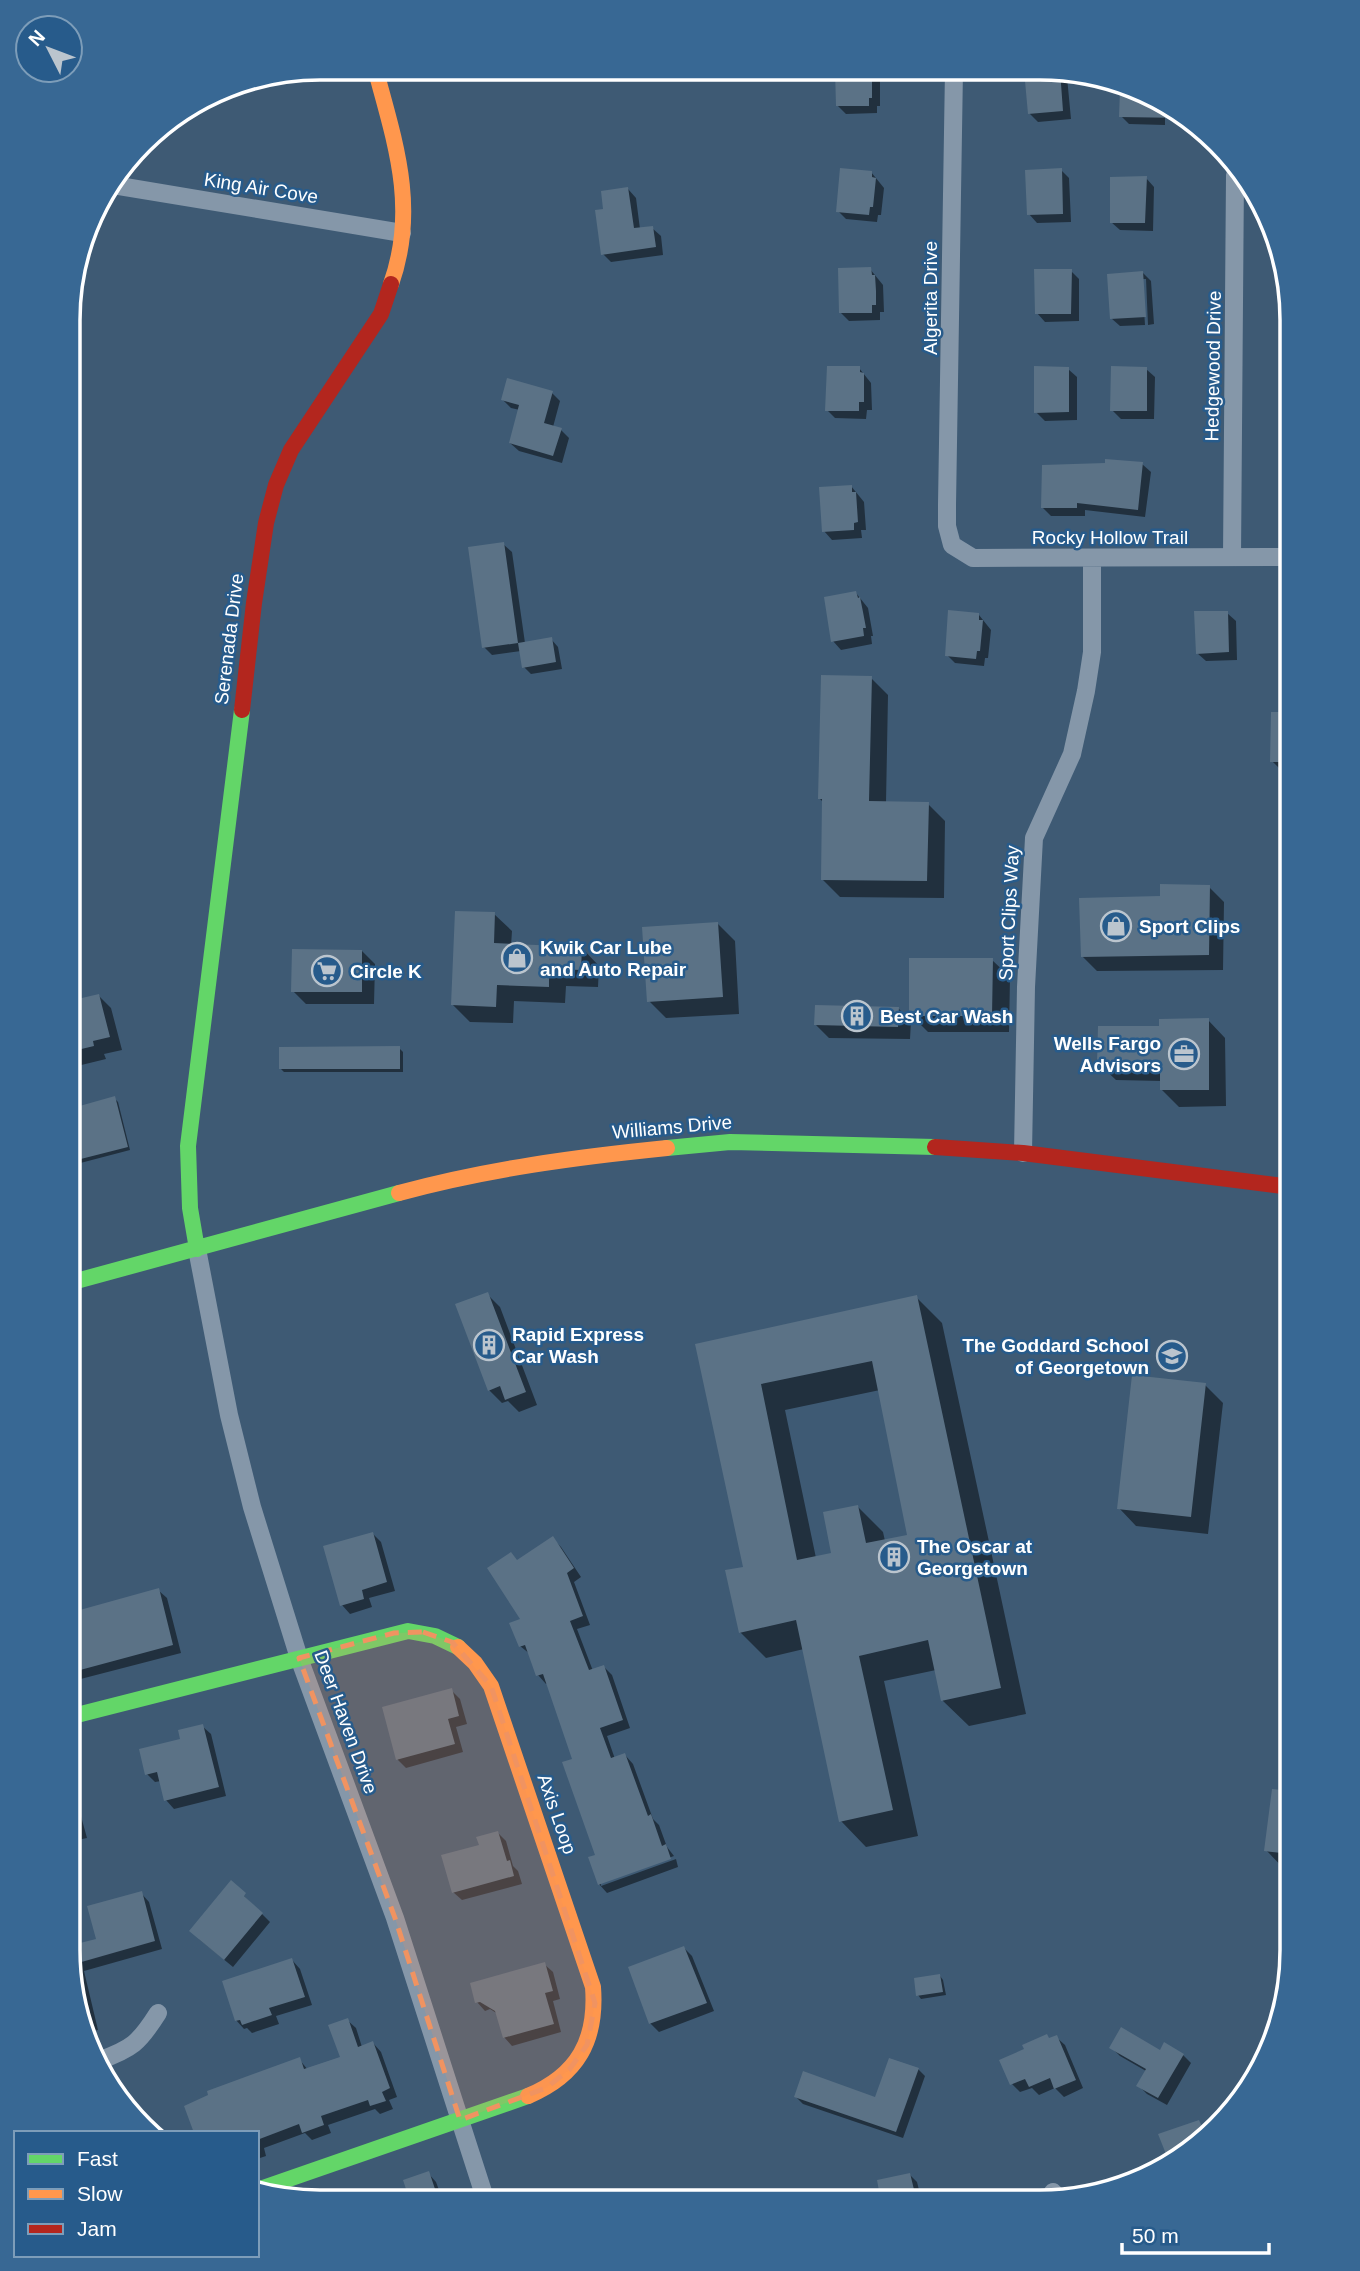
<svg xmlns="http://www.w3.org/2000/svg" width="1360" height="2271" font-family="Arial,sans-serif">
<rect width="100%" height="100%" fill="#3e5a74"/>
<!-- shadow -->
<path fill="#0007" fill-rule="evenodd" d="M837,70l39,1v4l4,4v27h-3v7l-31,1 -9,-9z
M1037,70h24l6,7 4,42 -33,3 -8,-8z
M1165,109v16l-36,-1 -8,-8z
M1061,170l8,8 2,44 -34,1 -8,-9z
M871,172l13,16 -3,27h-3l-1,7 -31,-3 -8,-8z
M1146,178l8,9 -1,44 -33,-1 -9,-8z
M628,189l8,9 4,31 12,-1 9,8 2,19 -52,7 -8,-8 2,-44z
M870,269l13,16 1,27h-4v8l-31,1 -8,-8z
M1071,271l8,8v42l-34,1 -8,-9z
M1143,273l8,8 3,43 -6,1 -2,-46h-4l3,46 -25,1 -9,-8z
M859,368l12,15 1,27h-5l-1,9 -31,-1 -8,-8z
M1068,369l9,8v43l-32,1 -9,-9z
M1146,369l9,8 -1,42h-33l-9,-9z
M552,393l8,8 -7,26 8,3 8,8 -7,25 -43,-12 -9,-8 10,-33 -9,-2 -8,-8z
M1142,464l9,8 -6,45 -60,-7v6h-34l-8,-8 63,-43z
M851,486l13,16 2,28h-5l1,8 -30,2 -8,-9z
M503,544l9,8 13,91 26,-4 7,8 4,22 -31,5 -7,-7 -3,-16 -29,4 -8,-8z
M856,593l12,15 5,28h-2l1,8 -31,6 -8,-9z
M1227,613l9,8 1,39 -31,1 -9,-8z
M979,615l12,15 -3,28h-3l-1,8 -29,-3 -8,-8z
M871,678l17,17 -2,108 42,1 17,17 -1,77 -104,-1 -18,-18 2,-76 -4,-4z
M1292,714v65l-3,-1 -17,-17z
M1209,887l15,15 -1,68 -126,1 -15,-15 80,-59z
M494,914l18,17 -1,15 71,2 17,18 -1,21 -32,-1 -1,17 -51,-2 -1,22 -43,-1 -18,-18z
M718,924l17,17 4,73 -73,4 -17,-17z
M362,951l13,13 -1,40h-68l-13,-13z
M992,960l18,17 -1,55h-81l-17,-17z
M99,996l12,12 11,42 -18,4 2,5 -37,9v-65z
M898,1008l13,13 -1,18 -81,-1 -13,-13z
M1208,1020l17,18 1,68 -47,1 -17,-17v-9l-46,-1 -18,-17 63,-35z
M399,1048l4,4v20h-119l-3,-3z
M114,1098l4,4 12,48 -61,16v-56z
M487,1294l13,13 37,98 -18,7 -11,-11 -6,2 -13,-13z
M916,1297l26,26 84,391 -57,12 -26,-25 -7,-31 -52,11 34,155 -52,11 -25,-26 -37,-172 -38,9 -26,-26 5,-64 -48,-222zM880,1390l29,146 -24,5 -2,-9 -26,-26 -24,49 -17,3 -31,-148z
M1205,1385l18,18 -15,131 -72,-8 -17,-18z
M373,1534l8,8 14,49 -26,7 3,9 -22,7 -8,-9z
M553,1539l8,8 20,30 -7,5 16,43 -13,4 16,42 11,-4 8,8 18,53 -23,8 8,23 10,-4 8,9 20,55 6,6 8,22 7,9 -73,26v4l75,-27 2,8 -71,26 -8,-9 -2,-28 -23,-96 -26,-77 -2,1 -8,-9 -8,-21 -10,-8 3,-26 -5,-58z
M158,1590l9,8 14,55 -112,29v-68z
M451,1690l9,9 7,25 -11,3 7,25 -57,16 -8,-8 -14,-51z
M202,1726l9,8 15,62 -52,13 -8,-9 -5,-19 -6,1 -8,-8z
M68,1769l19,69 -19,4z
M1273,1791l18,2v83l-25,-26z
M498,1833l8,8 7,25 5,5 4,13 -60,16 -9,-8 28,-46z
M231,1883l39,39 -37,45 -34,-28z
M141,1893l8,9 13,47 -78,22 14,59 -13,3 -17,-85 31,-8z
M684,1948l8,8 22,55 -55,21 -9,-9z
M292,1960l8,9 12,36 -36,11 3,8 -27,9 -5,-5 -3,1 -8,-9z
M544,1964l9,8 7,27 -7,2 8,31 -49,14 -8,-9 -6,-23 -8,-5 -5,2 -8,-9z
M940,1976l3,4 3,15 -25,4 -3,-4z
M347,2020l9,8 6,19 11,-4 8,9 16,45 -8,3 4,9 -13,5 -5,-5 -47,16 3,8 -19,7 -7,-7 -41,15 2,8 -9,3v-26l42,-74 9,11 34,-12z
M1056,2037l9,8 18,43 -19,9 -9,-9 -16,7 -7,-7 -12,4 -8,-8 38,-44z
M1111,2047l72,8 8,8 -24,42 -20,-11 -9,-9 8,-14 -26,-15z
M918,2069l7,7 -22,62 -100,-34 -7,-7 80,3z
M428,2173l8,9 7,19h-60l26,-9z
M909,2174l8,8 5,20h-39l-4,-21z
M962,2194l8,9 -43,-1z"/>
<!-- building -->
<path fill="#5b7286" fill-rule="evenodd" d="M835,70h37v28h-3v8h-33z
M1024,70h36l3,41 -35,3z
M1120,90l65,27v1l-66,-1z
M840,168l32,3v6l4,1 -3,29h-3l-1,8 -33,-3z
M1062,168l1,46 -36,1 -2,-45z
M1147,176l-2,47h-35v-46z
M628,187l6,41 19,-2 3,21 -55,8 -6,-45 8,-1 -2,-18z
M871,267l1,8h3l1,16v14h-4v8h-33l-1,-45z
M1034,269h38l-1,45h-36z
M1143,271l3,46 -36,2 -3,-45z
M827,366h33v6l4,1v29h-5v9h-34z
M1034,366l35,1v45l-35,1z
M1111,366l36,1v44h-37z
M507,378l46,13 -9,32 18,5 -9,28 -44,-13 10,-38 -18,-5z
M1105,459l38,3 -5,48 -61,-7v5h-36l1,-43 63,-2z
M852,485v7h4l2,30 -4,1v7l-32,2 -3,-45z
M504,542l14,101 -36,5 -14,-101z
M856,591l2,7 2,-1 3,15 3,16h-3l1,8 -33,6 -7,-45z
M948,610l31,3v7h4l-3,31h-3l-1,8 -31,-3z
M1194,611h34l1,41 -33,2z
M552,637l4,25 -34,6 -4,-25z
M821,675l51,1 -3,125 60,1 -2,79 -106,-1 1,-81h-4z
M1271,712h21v50h-22z
M1160,884l50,1 -1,70 -128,2 -2,-59 81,-2z
M455,911l40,1 -1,31 88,4 -1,23 -32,-1v18l-52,-2 -1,22 -45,-2z
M718,922l5,75 -76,5 -5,-75z
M292,949l70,1v42h-71z
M909,958h84l-1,58h-83z
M99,994l11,43 -17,4 1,5 -25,6v-51z
M815,1005l84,2 -1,20 -84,-2z
M1209,1018v72h-49v-26h-63l1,-38h61v-7z
M400,1046v23h-121v-22z
M115,1096l13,51 -59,15v-53z
M488,1292l38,100 -21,8 -5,-14 -12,5 -33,-87z
M917,1295l84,393 -60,13 -13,-61 -69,16 34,154 -54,12 -43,-202 -57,13 -14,-63 18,-3 -48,-223zM872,1361l35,174 -41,8 -8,-38 -35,7 8,41 -34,7 -36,-176z
M1132,1375l74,8 -15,134 -74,-8z
M373,1532l14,50 -25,8 2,9 -24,7 -17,-60z
M553,1536l21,32 -7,5 16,43 -13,5 19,49 15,-5 19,55 -23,8 11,30 14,-5 23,63 3,-2 11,32 4,-2 5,15 -73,26 -10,-28 7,-2 -33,-93 10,-3 -29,-85 -7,2 -11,-31 -6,2 -10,-24 11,-4 -33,-51 24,-16 6,8z
M159,1588l14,57 -104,28v-60z
M452,1688l7,28 -11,3 7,25 -59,16 -14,-53z
M203,1724l16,63 -55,14 -7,-29 -12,3 -6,-26 41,-10 -2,-9z
M1272,1789l19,2v63l-27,-3z
M498,1831l9,30 3,-1 4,16 -62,17 -11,-38 38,-10 -3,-8z
M231,1880l15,13 -2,3 19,17 -39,47 -35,-29z
M142,1891l13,50 -84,24 -3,-19 28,-7 -9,-33z
M684,1946l23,57 -58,21 -21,-57z
M292,1958l13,39 -36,11 3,7 -30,10 -2,-5 -5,1 -13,-40z
M545,1962l8,29 -8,2 9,31 -51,14 -8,-27 -15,-9 -5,1 -5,-20z
M940,1974l3,18 -27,4 -2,-18z
M348,2018l10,29 15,-6 17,47 -8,4 4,9 -16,5 -2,-6 -47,16 3,9 -22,8 -3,-9 -42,16v-7h-63l-10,-27 24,-11 -1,-4 93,-34 4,12 36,-12 -12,-32z
M1121,2027l39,23 4,-8 20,12 -26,44 -22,-12 10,-17 -37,-21z
M1047,2034l2,4 8,-3 19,45 -22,9 -4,-11 -21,9 -4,-8 -15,6 -11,-25 25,-11 -2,-4z
M889,2058l30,10 -23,64 -102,-35 9,-26 72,26z
M1199,2120l5,11 -36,28 -10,-25z
M429,2171l10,30h-29l-7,-21z
M910,2173l7,29h-36l-4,-22z"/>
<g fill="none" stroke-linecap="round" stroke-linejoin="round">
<!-- street -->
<path stroke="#8597a9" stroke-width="18" d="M954,70l-7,435v21l5,19 21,13 319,-1
M113,185l289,48
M1232,557l3,-382
M1023,1153l3,-166 8,-149 38,-84 14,-63 6,-39v-93
M197,1249l32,166 23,92 47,151 96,260 91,283
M98,2061c34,-12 41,-18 60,-48
M1053,2192l2,8"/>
<!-- fast -->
<path stroke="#63d668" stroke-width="16" d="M667,1148l63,-6 205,5
M197,1249l-7,-41 -2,-62 54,-436
M69,1283l330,-90
M69,1717l339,-86 27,5 23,11
M260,2189l268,-93"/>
<!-- slow -->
<path stroke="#ff974d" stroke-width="16" d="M375,68c20,74 43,140 16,216
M399,1193c88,-24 178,-36 268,-45
M458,1647l17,16 16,23 102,301c4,53 -15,88 -65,109"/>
<!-- jam -->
<path stroke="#b3261e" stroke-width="16" d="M242,710l12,-107 12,-80 10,-38 15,-35 90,-136 10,-30
M935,1147l88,6 268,34"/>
</g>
<!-- marked area -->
<path fill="#f09361" fill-opacity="0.2" stroke="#f09361" stroke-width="5" stroke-dasharray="14 9" stroke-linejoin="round" d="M423,1632l29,10 39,44 104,317 -8,42 -18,25 -23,18 -86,32 -65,-202 -96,-260 95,-25z"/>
<!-- icons -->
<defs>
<g id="shop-ring" transform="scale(1.575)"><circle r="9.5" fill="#275b8b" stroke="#bbc5ce" stroke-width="1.5"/><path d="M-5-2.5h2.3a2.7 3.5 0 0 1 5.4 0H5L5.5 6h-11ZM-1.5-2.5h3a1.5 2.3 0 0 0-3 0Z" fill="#bbc5ce"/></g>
<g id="supermarket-ring" transform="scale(1.575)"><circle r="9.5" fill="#275b8b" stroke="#bbc5ce" stroke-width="1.5"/><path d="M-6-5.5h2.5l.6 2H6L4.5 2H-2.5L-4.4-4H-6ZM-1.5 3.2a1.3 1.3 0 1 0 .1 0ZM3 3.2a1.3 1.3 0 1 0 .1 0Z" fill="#bbc5ce"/></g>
<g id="building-ring" transform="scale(1.575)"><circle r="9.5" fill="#275b8b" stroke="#bbc5ce" stroke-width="1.5"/><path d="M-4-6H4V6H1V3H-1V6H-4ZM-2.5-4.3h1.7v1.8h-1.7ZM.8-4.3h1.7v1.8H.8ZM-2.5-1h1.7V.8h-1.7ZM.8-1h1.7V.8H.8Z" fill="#bbc5ce"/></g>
<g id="office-ring" transform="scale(1.575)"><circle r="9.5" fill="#275b8b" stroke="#bbc5ce" stroke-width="1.5"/><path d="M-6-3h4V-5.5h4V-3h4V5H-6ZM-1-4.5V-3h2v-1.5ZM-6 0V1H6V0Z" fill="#bbc5ce"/></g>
<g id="school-ring" transform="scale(1.575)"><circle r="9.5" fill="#275b8b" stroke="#bbc5ce" stroke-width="1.5"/><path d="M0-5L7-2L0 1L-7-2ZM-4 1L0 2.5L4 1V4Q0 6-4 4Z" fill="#bbc5ce"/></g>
</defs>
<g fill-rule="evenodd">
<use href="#shop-ring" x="1116" y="926"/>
<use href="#shop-ring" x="517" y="958"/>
<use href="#supermarket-ring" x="327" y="971"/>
<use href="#building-ring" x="857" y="1016"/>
<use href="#office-ring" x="1184" y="1054"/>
<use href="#building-ring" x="489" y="1345"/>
<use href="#school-ring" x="1172" y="1356"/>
<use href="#building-ring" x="894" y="1557"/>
</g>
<g text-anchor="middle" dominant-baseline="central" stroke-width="5" stroke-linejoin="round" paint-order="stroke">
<!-- street labels -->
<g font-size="19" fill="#fff" stroke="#275b8b">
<text transform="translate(261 188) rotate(9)">King Air Cove</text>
<text transform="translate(930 298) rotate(-90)">Algerita Drive</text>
<text transform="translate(1213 366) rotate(-89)">Hedgewood Drive</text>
<text x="1110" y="537">Rocky Hollow Trail</text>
<text transform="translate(229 639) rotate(-83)">Serenada Drive</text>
<text transform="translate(1009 913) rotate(-87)">Sport Clips Way</text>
<text transform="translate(672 1127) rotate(-5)">Williams Drive</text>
<text transform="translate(346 1722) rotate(70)">Deer Haven Drive</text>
<text transform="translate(557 1814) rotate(71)">Axis Loop</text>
</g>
<!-- poi labels -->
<g font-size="19" font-weight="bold" fill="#fff" stroke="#275b8b" text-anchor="start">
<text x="1139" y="926">Sport Clips</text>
<text x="540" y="947">Kwik Car Lube<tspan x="540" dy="22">and Auto Repair</tspan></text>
<text x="350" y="971">Circle K</text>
<text x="880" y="1016">Best Car Wash</text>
<text x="1161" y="1043" text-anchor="end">Wells Fargo<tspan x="1161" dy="22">Advisors</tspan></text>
<text x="512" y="1334">Rapid Express<tspan x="512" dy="22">Car Wash</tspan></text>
<text x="1149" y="1345" text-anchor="end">The Goddard School<tspan x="1149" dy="22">of Georgetown</tspan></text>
<text x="917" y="1546">The Oscar at<tspan x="917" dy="22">Georgetown</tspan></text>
</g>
</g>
<!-- crop -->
<path d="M0 0H1360V2271H0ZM320 80H1040A240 240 0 0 1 1280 320V1950A240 240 0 0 1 1040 2190H320A240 240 0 0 1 80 1950V320A240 240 0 0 1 320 80Z" fill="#386894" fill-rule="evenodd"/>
<path fill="none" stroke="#fff" stroke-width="3.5" d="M320 80H1040A240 240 0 0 1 1280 320V1950A240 240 0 0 1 1040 2190H320A240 240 0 0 1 80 1950V320A240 240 0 0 1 320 80Z"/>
<!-- legend -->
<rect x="14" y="2131" width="245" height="126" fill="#275b8b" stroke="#7d9db9" stroke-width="2"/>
<rect x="28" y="2154" width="35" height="10" fill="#63d668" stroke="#7d9db9" stroke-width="2"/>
<text x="77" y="2166" font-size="21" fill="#ffffff">Fast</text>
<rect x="28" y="2189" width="35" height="10" fill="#ff974d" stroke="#7d9db9" stroke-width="2"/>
<text x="77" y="2201" font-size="21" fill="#ffffff">Slow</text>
<rect x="28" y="2224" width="35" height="10" fill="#b3261e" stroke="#7d9db9" stroke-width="2"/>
<text x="77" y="2236" font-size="21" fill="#ffffff">Jam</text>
<!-- north arrow -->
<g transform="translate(49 49) rotate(312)"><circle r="33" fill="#275b8b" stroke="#7d9db9" stroke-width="2"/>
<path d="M0-5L12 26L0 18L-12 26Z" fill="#bbc5ce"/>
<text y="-10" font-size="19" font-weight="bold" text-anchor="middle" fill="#ffffff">N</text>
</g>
<!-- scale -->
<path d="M1122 2243v10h147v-10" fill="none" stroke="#ffffff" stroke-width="3.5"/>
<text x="1132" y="2243" font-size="21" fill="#ffffff" stroke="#275b8b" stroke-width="5" paint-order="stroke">50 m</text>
</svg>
